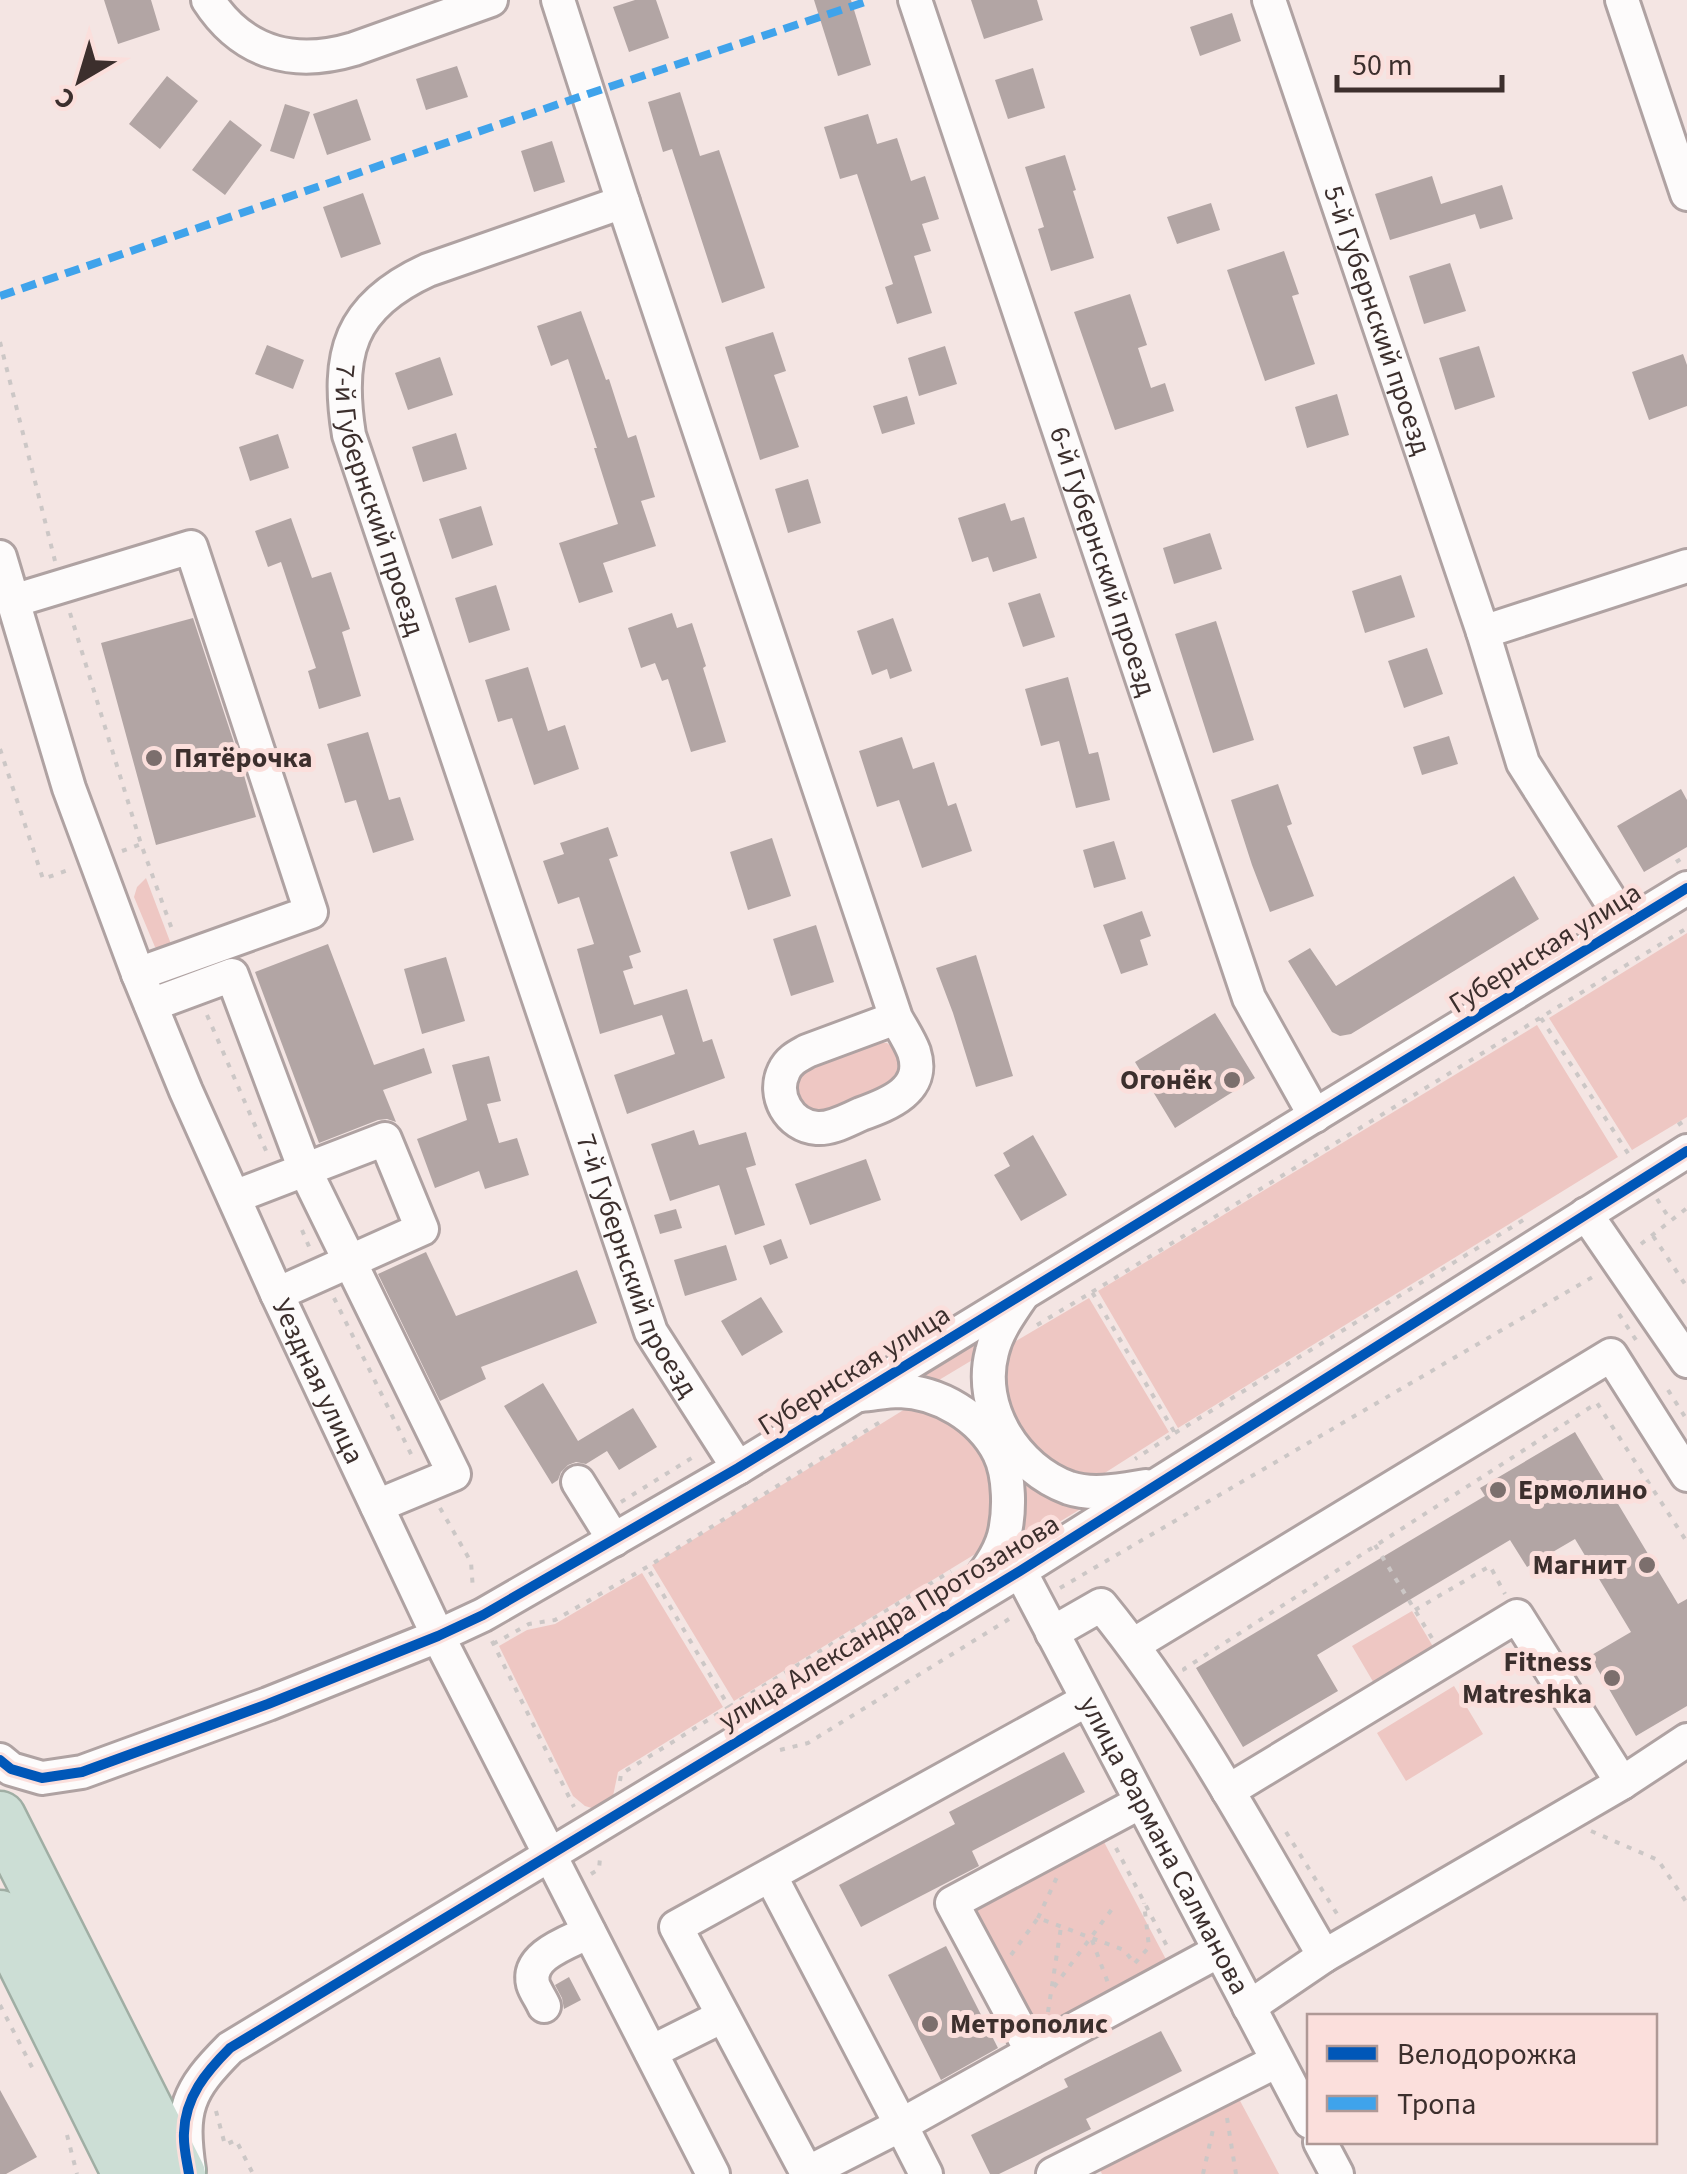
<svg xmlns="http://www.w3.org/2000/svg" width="1687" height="2174" font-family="'Source Sans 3',sans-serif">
<rect width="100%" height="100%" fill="#f4e5e3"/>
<!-- green -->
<path fill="#eec7c3" d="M146,878l28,74h-12l-7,-5 -21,-50 3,-10z
M1687,933v184l-55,33 -83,-132z
M1537,1025l81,132 -440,271 -80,-137z
M875,1042l12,1 14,11 1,26 -73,36 -24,-1 -11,-29 12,-16z
M1089,1298l80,134 -80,51 -61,-31 -29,-63 7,-42z
M988,1333l-4,20 -55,33 -22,-4z
M910,1406l20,2 45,29 25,56 -10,52 -256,156 -82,-136z
M1015,1467l72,38 -75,46z
M642,1573l81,134 -105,65 -6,29 -17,8 -10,-3 -12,-10 -74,-150 28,-16 28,-6z
M1412,1611l26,44 -60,35 -26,-44z
M1454,1686l29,48 -77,47 -29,-48z
M1104,1842l66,125 -138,73 -66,-124z
M1238,2097l41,77h-177l-2,-4z"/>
<!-- building -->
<path fill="#b2a5a4" d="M104,0h47l9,30 -42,14z
M635,0h21l13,38 -40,14 -16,-45z
M814,0h37l20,65 -33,11z
M971,0h66l6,20 -59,19z
M1232,13l9,28 -41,15 -10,-29z
M457,66l11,31 -42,13 -10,-31z
M1033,68l12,40 -37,11 -13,-39z
M167,76l31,25 -38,48 -31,-25z
M680,92l20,64 19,-6 46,138 -43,15 -50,-154 -9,3 -15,-50z
M357,99l14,41 -44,15 -14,-41z
M285,104l25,8 -16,47 -24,-8z
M868,114l9,30 20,-6 14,43 14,-5 14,43 -17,5 9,27 -17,5 18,57 -35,11 -12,-37 8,-3 -36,-110 -17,5 -16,-52z
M230,120l32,25 -37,50 -33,-25z
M552,141l13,41 -31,10 -13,-41z
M1065,155l11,35 -3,1 21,67 -43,13 -13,-42 6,-2 -19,-60z
M1432,176l9,28 61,-19 11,34 -33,10 -5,-15 -85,26 -15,-46z
M363,193l18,51 -40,14 -18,-51z
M1211,203l9,27 -43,14 -10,-27z
M1284,251l15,43 -7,2 23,68 -50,17 -38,-111z
M1450,263l16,48 -42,13 -15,-48z
M1130,294l17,51 -9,3 13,40 14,-5 9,28 -59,19 -41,-118z
M581,311l25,69 3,-1 19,59 8,-3 19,62 -14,4 15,45 -53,17 10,29 -34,11 -20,-60 59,-19 -24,-76h3l-29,-89 -17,7 -14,-40z
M773,332l13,39 -12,4 25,72 -39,13 -35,-113z
M267,345l37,15 -11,29 -38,-15z
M945,346l12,38 -38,12 -11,-38z
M1479,346l16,51 -40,13 -16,-52z
M1683,354l4,11v41l-38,14 -17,-48z
M440,357l13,38 -45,15 -13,-37z
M1337,394l12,41 -42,13 -12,-41z
M907,396l8,28 -33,10 -9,-28z
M456,433l11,36 -44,13 -11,-35z
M278,434l11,34 -39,13 -11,-34z
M808,479l13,44 -33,10 -13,-44z
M1005,503l6,18 13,-4 13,41 -44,14 -5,-15 -16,5 -14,-44z
M481,506l12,39 -41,14 -13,-40z
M291,518l21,60 19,-6 19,57 -8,3 19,64 -42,13 -11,-38 8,-3 -35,-106 -13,5 -13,-36z
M1210,533l12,36 -48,15 -11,-36z
M1401,575l14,42 -50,16 -13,-42z
M496,585l14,45 -41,13 -14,-45z
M1040,593l15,44 -32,10 -15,-44z
M672,613l5,15 15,-5 14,43 -3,2 23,74 -35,10 -23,-73 -6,2 -7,-18 -14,5 -13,-40z
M193,618l46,140 17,59 -100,28 -55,-202z
M893,618l19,53 -22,8 -3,-10 -15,6 -15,-44z
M1216,621l38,119 -41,13 -38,-119z
M1427,648l16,46 -39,14 -16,-47z
M528,667l20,64 17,-6 14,44 -45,16 -22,-67 -14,4 -13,-42z
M1068,677l21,77 9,-2 12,48 -34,8 -17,-67 -18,5 -16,-57z
M368,732l21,68 11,-3 14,43 -41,13 -17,-53 -11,3 -18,-59z
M1449,736l9,28 -36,11 -9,-28z
M902,737l11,32 21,-7 14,44 8,-3 16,48 -50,17 -23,-68 -22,7 -18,-56z
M1278,784l14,40 -5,2 27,70 -44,16 -18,-47 -21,-65z
M1681,789l6,11v47l-43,25 -27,-46z
M608,827l10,29 -9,3 32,93 -12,4 4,12 -10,3 11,34 53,-16 16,53 9,-3 13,39 -98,36 -13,-39 61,-21 -13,-39 -62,19 -23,-85 17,-5 -15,-47 -21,7 -15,-43 21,-7 -4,-11z
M772,838l19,58 -43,14 -18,-58z
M1114,841l12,38 -32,9 -11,-38z
M1514,876l25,43 -188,115 -11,2 -8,-4 -44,-71 22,-13 26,38z
M1142,911l9,25 -11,4 8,25 -27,9 -18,-49z
M816,925l18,57 -43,14 -18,-57z
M328,944l46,121 50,-17 8,25 -49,17 13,32 -9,-3 -9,1 -59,23 -64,-171z
M976,955l37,121 -37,11 -23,-74 -17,-45z
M446,957l19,64 -43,13 -18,-65z
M1215,1013l40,65 -80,50 -40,-66z
M489,1056l12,45 -14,3 12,39 18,-5 12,37 -44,14 -6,-18 -44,17 -18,-49 50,-19 -15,-55z
M694,1130l5,15 47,-13 10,33 -10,3 19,57 -30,10 -16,-50 -49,16 -19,-57z
M1033,1135l34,60 -46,26 -27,-46 16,-9 -7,-13z
M866,1159l15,41 -71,25 -15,-41z
M676,1209l6,19 -22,6 -6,-19z
M781,1239l7,19 -18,7 -7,-19z
M726,1245l11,35 -52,16 -11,-36z
M426,1252l30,64 121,-46 20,53 -116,44 5,12 -46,22 -62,-127z
M761,1297l22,35 -41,24 -21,-35z
M543,1383l35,58 55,-33 24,39 -38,23 -12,-19 -21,13 -10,-2 -8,3 -7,7 -3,8 -6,4 -48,-78z
M1575,1432l103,172 9,-5v107l-51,30 -46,-80 41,-24 -56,-93 -48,28 -17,-27 -193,115 21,36 -95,56 -47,-79 289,-172 -5,-8z
M1064,1752l21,40 -113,59 7,15 -118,61 -22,-42 116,-61 -6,-12z
M946,1946l52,102 -57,32 -53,-105z
M569,1977l12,23 -17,9 -2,-11 -7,-13z
M1161,2031l21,40 -96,48 5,10 -92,45h-9l-19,-39 97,-48 -4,-8z
M0,2090l37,67 -31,17h-6z"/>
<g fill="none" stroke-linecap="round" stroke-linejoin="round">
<!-- minor casing -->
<g stroke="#afa2a2" stroke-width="38">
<g id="minor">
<path d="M208,0c35,54 86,67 146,49l137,-49"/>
<path d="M558,0l65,202 273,816 -89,33c-9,5 -18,9 -23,20 -12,24 5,55 33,57 15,1 30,-8 44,-14 28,-10 65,-24 53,-62 -4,-11 -12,-23 -18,-34"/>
<path id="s1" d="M915,0l334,998 66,118"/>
<path id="s2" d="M1269,0l214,632 40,131 103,162"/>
<path d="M1622,0l65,194"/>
<path id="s3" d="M623,202l-195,68c-79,36 -92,84 -79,165l302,897 87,136"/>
<path id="s4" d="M0,557l69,231 69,186 48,117 91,203 161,342 275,538"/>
<path d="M13,601l178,-54 120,365 -173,62"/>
<path d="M1483,632l204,-66"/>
<path d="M151,1005l81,-30 73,195 149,304 -77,32"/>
<path d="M234,1197l151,-58 37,90 -145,65"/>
<path d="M1586,1214l101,147"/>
<path d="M1021,1297c-12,18 -24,34 -29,55 -15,56 24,117 77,136 24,8 52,2 77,-2"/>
<path d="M861,1395c12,-1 26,-4 38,-4 40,1 82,26 100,62 11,22 11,60 5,83 -6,22 -23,42 -36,59"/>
<path d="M578,1482l36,58"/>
<path id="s5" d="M1020,1571l290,551"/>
<path d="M1052,1633l49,-28c86,105 155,234 223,351"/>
<path d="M1133,1645l478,-290 76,120"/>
<path d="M0,1760l11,9 31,9 40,-6 186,-68 170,-68 45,-21 255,-147 949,-580"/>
<path d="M1228,1791l289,-175 105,167"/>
<path d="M1141,1802l-189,101 80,149 187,-101"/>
<path d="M770,1875l131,250 -94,48 -131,-246 411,-227"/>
<path d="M544,2006c-3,-7 -9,-15 -11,-22 -7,-29 37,-42 56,-52"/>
<path d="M1249,2007l75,-51 298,-173 65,-43"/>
<path d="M651,2052l72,-36"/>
<path d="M1320,2142l17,32"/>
<path d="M189,2170c-9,-61 -2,-79 41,-122l790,-477 667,-420"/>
<path d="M926,2174l-25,-49 131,-73"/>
<path d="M1053,2174l224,-113"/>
</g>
</g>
<!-- highway casing -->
<g stroke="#a0aea4" stroke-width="55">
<path id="highway" d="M0,1817l180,357
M0,1916l128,258"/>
</g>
<!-- path -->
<path stroke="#ccc7c6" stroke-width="4" stroke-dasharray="5 8" stroke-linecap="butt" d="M0,342l55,219
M70,613l71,231 32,88
M0,749l43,130 28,-10
M122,851l19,-7
M1676,862l11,-7
M207,1015l60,138
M1541,1018l90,140
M1678,1125l9,-6
M1657,1199l14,22
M302,1230l8,19
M1653,1236l34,51
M1641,1244l46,-36
M1092,1292l595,-364
M334,1298l80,162
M1619,1314l17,26
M1037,1325l55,-33 83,141 -40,26
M1668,1390l19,30
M1175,1433l350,-214
M621,1502l77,-48
M440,1508l31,54 2,28
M1375,1545l57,93
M1060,1588l536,-313
M1415,1610l75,-44 15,28
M492,1641l82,166
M493,1644l36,-20 26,-4 92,-53 233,-145
M1185,1671l-1,-2 413,-266 90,139
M729,1707l222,-136
M780,1750l28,-7 206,-127
M620,1781l1,-7 108,-67 -82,-140
M1591,1831l67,29 29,43
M1286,1832l53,85
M1116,1848l53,102
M591,1874l8,-5 1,-11
M1038,1918l19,-41
M1092,1940l16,43
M1011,1955l27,-37 86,32 11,14
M1135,1963l14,-16 -5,-44
M1054,1987l58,-78
M0,2005l35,68
M1048,2012l13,-85
M216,2111l9,34 11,-5 17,34
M1227,2118l9,56
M67,2135l10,39
M1203,2174l11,-49"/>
<!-- minor -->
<use href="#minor" stroke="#fdfbfb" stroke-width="32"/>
<!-- highway -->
<use href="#highway" stroke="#ccded5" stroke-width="50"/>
<!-- quiet -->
<path stroke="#3fa3eb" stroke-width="8" stroke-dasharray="15 8" stroke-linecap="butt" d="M0,296l588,-202 283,-94"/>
<!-- cycleway casing -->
<g stroke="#fbdfdc" stroke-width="16">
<path id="cycleway" d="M0,1760l11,9 31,9 40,-6 186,-68 170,-68 45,-21 255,-147 949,-580
M189,2174c-2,-13 -6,-28 -5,-41 1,-36 22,-61 46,-85l790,-477 667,-420"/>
</g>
<!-- cycleway -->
<use href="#cycleway" stroke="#0057b8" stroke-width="10"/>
</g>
<!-- markers -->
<g fill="#7c6f6d" stroke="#fbdfdc" stroke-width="4">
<circle cx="154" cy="758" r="10"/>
<circle cx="1232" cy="1080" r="10"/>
<circle cx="1498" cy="1490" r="10"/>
<circle cx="1647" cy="1565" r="10"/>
<circle cx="1612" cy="1678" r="10"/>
<circle cx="930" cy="2024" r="10"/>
</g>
<g text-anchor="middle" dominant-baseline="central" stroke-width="10" stroke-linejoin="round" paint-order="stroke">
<!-- street labels -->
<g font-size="28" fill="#3c2f2d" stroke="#fbdfdc">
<text stroke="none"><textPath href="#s2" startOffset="338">5-й Губернский проезд</textPath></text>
<text stroke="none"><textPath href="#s3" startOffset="478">7-й Губернский проезд</textPath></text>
<text stroke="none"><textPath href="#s1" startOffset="592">6-й Губернский проезд</textPath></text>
<text transform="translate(1545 948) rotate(-32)">Губернская улица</text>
<text stroke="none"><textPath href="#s3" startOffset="1288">7-й Губернский проезд</textPath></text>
<text transform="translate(854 1370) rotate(-32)">Губернская улица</text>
<text stroke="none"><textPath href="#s4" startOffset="885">Уездная улица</textPath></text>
<text transform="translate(889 1622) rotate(-31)">улица Александра Протозанова</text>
<text stroke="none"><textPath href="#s5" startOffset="310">улица Фармана Салманова</textPath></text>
</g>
<!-- poi labels -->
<g font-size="28" font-weight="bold" fill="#3c2f2d" stroke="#fbdfdc" text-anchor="start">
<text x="174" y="758">Пятёрочка</text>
<text x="1212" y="1080" text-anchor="end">Огонёк</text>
<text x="1518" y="1490">Ермолино</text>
<text x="1627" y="1565" text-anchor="end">Магнит</text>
<text x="1592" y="1662" text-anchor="end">Fitness<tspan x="1592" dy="32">Matreshka</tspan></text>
<text x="950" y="2024">Метрополис</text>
</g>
</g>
<!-- legend -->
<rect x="1307" y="2014" width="350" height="130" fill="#fbdfdc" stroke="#af9996" stroke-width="2.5"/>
<rect x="1327" y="2046" width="50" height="15" fill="#0057b8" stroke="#af9996" stroke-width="2.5"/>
<text x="1397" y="2064" font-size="30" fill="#3c2f2d">Велодорожка</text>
<rect x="1327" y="2096" width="50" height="15" fill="#3fa3eb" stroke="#af9996" stroke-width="2.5"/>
<text x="1397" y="2114" font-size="30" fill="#3c2f2d">Тропа</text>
<!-- north arrow -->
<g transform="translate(80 80) rotate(218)" stroke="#fbdfdc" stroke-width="8" paint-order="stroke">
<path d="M0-8L18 38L0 25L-18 38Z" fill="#3c2f2d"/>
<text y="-15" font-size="28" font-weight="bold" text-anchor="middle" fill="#3c2f2d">С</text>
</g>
<!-- scale -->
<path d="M1337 75v15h165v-15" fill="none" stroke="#3c2f2d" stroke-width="5"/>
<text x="1352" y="75" font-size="30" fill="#3c2f2d" stroke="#fbdfdc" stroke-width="8" paint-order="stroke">50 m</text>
</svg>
